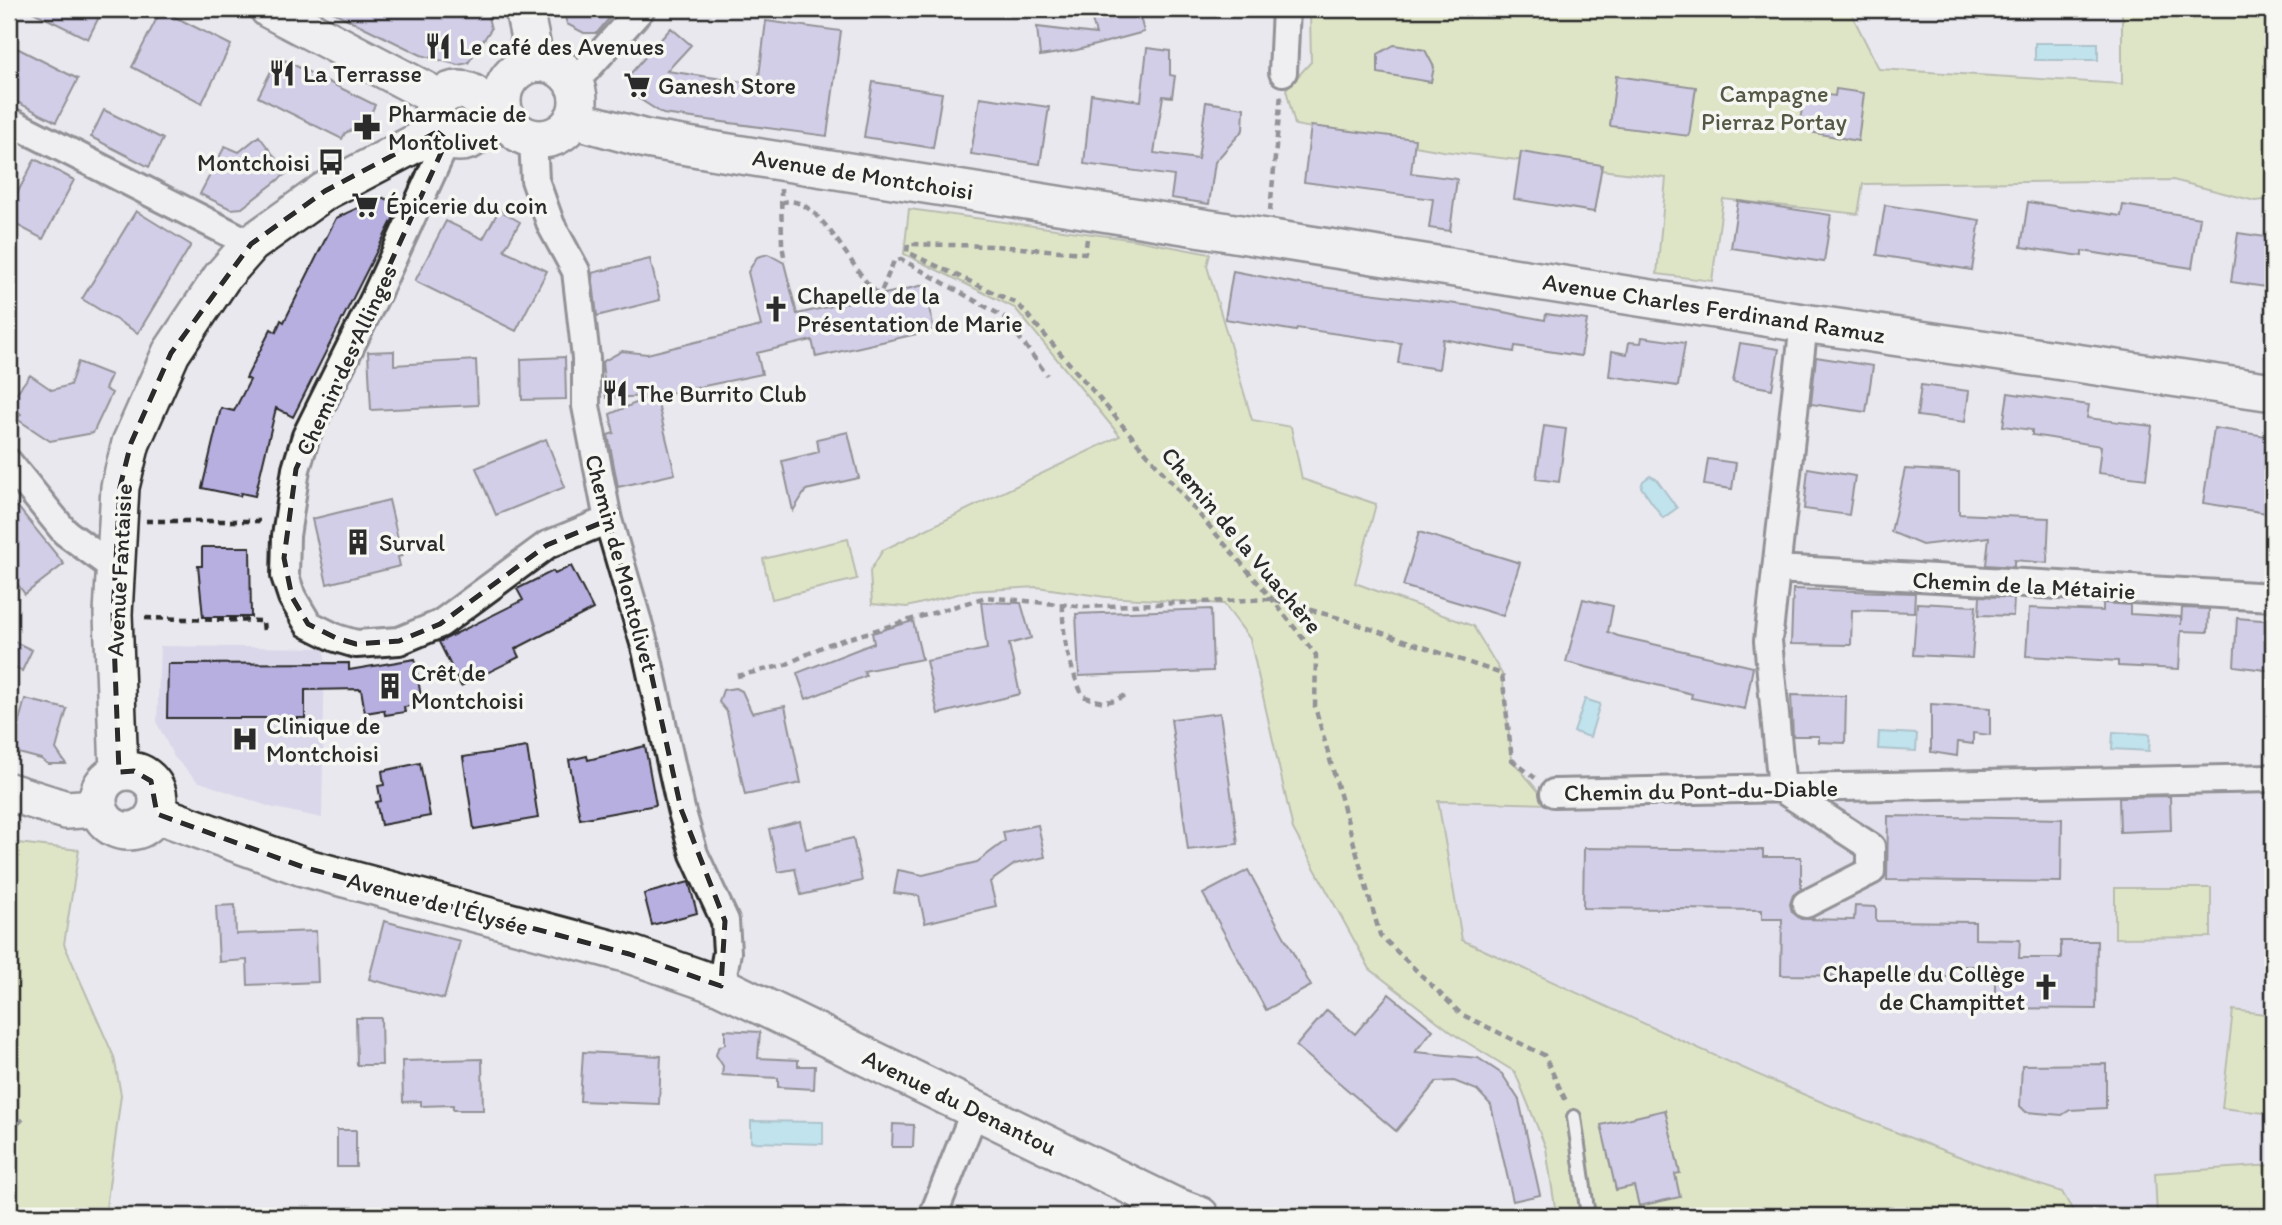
<svg xmlns="http://www.w3.org/2000/svg" width="2282" height="1225" font-family="Itim,sans-serif">
<rect width="100%" height="100%" fill="#e9e8ee"/>
<filter id="ink" filterUnits="userSpaceOnUse"><feTurbulence type="fractalNoise" baseFrequency=".0143" numOctaves="2"/><feDisplacementMap in="SourceGraphic" scale="14" xChannelSelector="R" yChannelSelector="G"/><feConvolveMatrix kernelMatrix="1 2 1 2 8 2 1 2 1" color-interpolation-filters="sRGB"/></filter>
<g filter="url(#ink)">
<!-- built -->
<path fill="#dad7ea" d="M160,646l165,2 -3,170 -52,-11 -73,-26 -23,-24 -17,-34z
M2273,787v429h-197l-14,-24 -80,-26 -241,-98 -279,-128 -24,-140 111,4z"/>
<!-- green -->
<path fill="#d0e398" stroke="#7e8762" stroke-width="2" d="M1318,9h531l30,60 243,15v-75h151v190l-18,2 -82,-21 -310,4 -5,30 -135,-15 -11,82 -55,-7 9,-96 -223,-27 -148,-26 -9,-36 25,-27 -1,-50z
M909,209l227,31 74,14 -3,12 45,154 39,7 11,52 74,25 -21,79 118,43 29,48 10,86 37,44 -111,-3 24,139c197,90 394,186 600,252l14,24h-537l17,-2 -10,-66 -31,-76 -60,-37 -85,-66 -77,-140 -43,-190 -26,-35 -118,-7 -69,-10 -68,4 -62,16 -35,-3 -2,-33 13,-21 237,-114 -105,-128 -111,-54z
M848,539l9,40 -85,20 -9,-40z
M17,843l62,7 -15,94 50,113 7,38 -16,121h-96v-264z
M2115,888h96v49l-96,1z
M2233,1010l40,5v99l-51,-6z
M2273,1165v51h-116l-2,-43z"/>
<!-- water -->
<path fill="#8eddec" stroke="#66969f" stroke-width="2" d="M2035,43h63v17h-63z
M1650,476l6,3 21,29 -14,10 -22,-31 2,-6z
M1585,699l15,5 -10,33 -16,-5z
M1879,732l38,2 -1,17 -38,-2z
M2113,732l37,2 -1,17 -37,-2z
M751,1121l72,1v22l-72,-2z"/>
<!-- building -->
<path fill="#b7afe0" stroke="#2b2b2b" stroke-width="2" d="M27,9h76l-15,30z
M327,9h159l5,20 -23,34 -10,2 -37,-10z
M563,9h54l-20,24h-13l-17,-9z
M1089,9h49l6,23 -67,18 -37,6 -3,-29 59,7z
M161,10l70,35 -29,58 -70,-36z
M766,21l75,10 -14,105 -164,-22 -28,-18 -5,-16 1,-7 40,-45 20,17 -24,26 91,13z
M9,44l69,35 -22,43 -47,-24z
M1394,45l31,5 9,17 -3,15 -53,-9v-19z
M1147,48l23,3v24l5,1 -3,21 -9,-1 -9,57 44,6 8,-57 38,6 -1,22 -28,32 -6,42 -38,-6 3,-22 -90,-12 7,-70 50,7z
M278,57l97,48 -9,19 -21,9 -3,6 -84,-42z
M1616,76l80,11 -7,49 -79,-10z
M873,82l69,11 -9,55 -69,-11z
M1836,89l28,4 -6,48 -59,-11 5,-38 31,4z
M980,97l69,10 -9,57 -69,-10z
M104,110l59,29 -14,28 -58,-30z
M1311,126l104,13 -4,34 46,6 -7,52 -21,-3 4,-29 -129,-17z
M259,136l28,37 -45,35 -11,1 -31,-15 25,-48 14,6z
M1521,152l81,13 -8,47 -80,-13z
M35,159l39,21 -31,59 -34,-18v-12z
M381,197l19,8 -107,212 -17,-9 -21,88 -14,-3 -1,3 -38,-8 19,-80 13,3 16,-31 -4,-2 25,-49 5,3 5,-12 3,2 52,-104z
M1738,201l93,14 -7,47 -93,-14z
M2028,202l93,14 2,-11 77,13 -8,50 -110,-17v5l-61,-9z
M1885,205l95,15 -8,50 -95,-15z
M499,210l21,12 -16,28 43,21 -31,60 -101,-50 31,-60 37,18z
M136,211l55,34 -53,88 -56,-34z
M2238,233l35,5v50l-42,-6z
M768,254l16,9 13,51 127,-29 10,45 -118,27 -4,-17 -55,13 5,21 -106,22 19,78 -57,13 -10,-52 6,-2 -4,-19 42,-18 -46,2 -4,-36 20,-11 25,3 114,-28 -13,-54 9,-15z
M650,259l10,41 -63,16 -5,-43z
M1233,271l72,14 167,21 73,14 1,-6 41,6 -6,36 -66,-10 -1,6 -71,-13 -4,30 -41,-6 3,-20 -104,-15 -1,3 -71,-12z
M1642,337l43,6 -7,43 -69,-10 3,-25 15,3 2,-12 12,1z
M1740,343l39,6 -7,40 -39,-7z
M394,351v14l82,-5 2,45 -107,5 -3,-58z
M565,357l1,42 -44,1 -1,-41z
M1816,357l57,9 -7,46 -55,-8z
M78,362l33,13 -6,14 7,4 -19,40 -43,8 -33,-22 4,-5 -12,-11 21,-28 22,15 18,-5z
M1921,385l48,6 -4,31 -48,-6z
M2008,393l81,12 -2,13 65,8 -6,53 -48,-6 3,-27 -69,-11v-5l-29,-4z
M1544,426l22,3 -7,53 -23,-3z
M2214,428l59,9v77l-70,-11z
M848,432l11,46 -53,12 -13,21 -11,-50 37,-9 -2,-13z
M546,439l19,48 -69,28 -20,-47z
M1708,459l28,4 -4,26 -28,-4z
M1808,468l47,8 -6,39 -45,-6z
M1905,469l54,3v42l90,4 -2,45 -33,-3v7l-28,-2 3,-28 -67,8 -31,-13z
M9,496l55,68 -39,30 -16,-21z
M389,500l13,56 -4,1 2,9 -73,18 -15,-65z
M1419,532l101,31 -17,53 -100,-30z
M202,547h48l1,70h-48l-5,-51h4z
M571,566l22,43 -78,40 4,8 -58,29 -22,-44 84,-42 -6,-11 36,-18 2,3z
M1793,589l122,4 -1,19 -62,-2 -1,35 -60,-1z
M1980,596l34,2 -1,18 -34,-1z
M1583,599l30,7 -5,26 10,4 135,31 -8,42 -54,-11 1,-4 -126,-32z
M981,602l40,1 10,35 -22,6 11,50 -82,20 -12,-53 61,-12z
M1917,603l59,3 -4,52 -59,-3z
M2103,603l27,2v9l51,3v8l1,-17 27,1 -1,23 -27,-1 -2,38 -61,-3v-5l-92,-5 3,-48 74,3z
M1211,609l2,62 -134,5 -3,-62z
M2237,618l36,3v50l-39,-5z
M913,621l9,38 -58,12 2,5 -60,23 -9,-26 77,-30 -2,-10z
M9,639l23,11 -10,21 -13,-7z
M415,659l7,45 -18,3 1,5 -20,3 -1,-5 -19,3 -4,-24 -56,1v28h-138l1,-54 181,-1v7z
M736,688l6,3 10,22 33,-7 16,77 -56,12 -18,-83 -8,-10 4,-12z
M1791,695l55,1 -1,47 -26,-1v-6h-26z
M25,699l42,10 -11,40 10,15h-18l-7,-5 -30,-8z
M1931,704l59,4v27l-17,-2v11l-15,-2 -1,14 -26,-4z
M1220,713l18,131 -50,6 -17,-131z
M645,746l11,59 -76,14 -11,-59 18,-4 1,4z
M527,747l11,71 -64,11 -11,-72z
M420,763l10,53 -49,9 -5,-23 5,-1 -3,-15 6,-1 -2,-14z
M2170,796l1,34 -51,2 -1,-35z
M1888,816l174,3 -1,63 -174,-2z
M800,821l6,28 47,-11 9,43 -61,14 -6,-26 -17,3 -9,-43z
M1038,825l7,32 -30,7 -25,18 6,24 -71,17 -6,-27 -25,-3 4,-23 25,5 54,-13 28,-21 -2,-9z
M1584,848l179,2v7h38v32l-8,6 -3,9 2,8 9,7 53,1 1,-14 21,1v14l99,1v17l45,1 -1,18h42v-17h36l-1,68 -101,-1v-42h-43v11l-171,-2 1,-56h-20v-9l-179,-2z
M1248,870l63,116 -45,24 -63,-116z
M689,882l8,31 -45,12 -8,-31z
M235,905l1,29 80,-3 2,51 -70,3 -1,-25 -28,2 -3,-56z
M384,921l76,20 -16,58 -75,-20z
M1389,994l44,36 -18,22 63,6 24,16 17,26 21,95 -27,6 -22,-96 -14,-15 -23,-9 -18,1 -40,49 -100,-85 31,-36 28,24z
M356,1018h25l1,47h-25z
M725,1030l35,2 -2,26 40,2v6h17l-1,23 -36,-2v-9l-56,-3 1,-9 -7,-11 2,-7 7,-4z
M583,1052l78,4 -2,48 -79,-3z
M482,1059l1,51h-30v-5l-32,1v-5l-18,1 -1,-41z
M2106,1064v44l-36,2 -8,5 -36,-3 -6,-6 2,-41z
M1665,1110l15,63 -5,1 5,23 -41,9 -5,-20 -18,4 -15,-65z
M893,1124l21,1 -1,22h-21z
M337,1130h19v37h-19z"/>
<g fill="none" stroke-linecap="round" stroke-linejoin="round">
<!-- lane casing -->
<g stroke="#2b2b2b" stroke-width="18">
<path id="lane" d="M1574,1117l14,99"/>
</g>
<!-- street casing -->
<g stroke="#2b2b2b" stroke-width="32">
<path id="street" d="M1283,72l3,-63
M573,84l68,-75
M9,121l242,123
M533,138l2,42 16,45 25,46 10,87v48l22,114 38,130 35,159 13,45 31,67 2,31 -6,34
M447,140l-72,157 -69,139 -10,33 -10,67 -1,40 7,21 16,27 28,14 20,6 43,-3 41,-17 107,-79 61,-25
M9,463l56,69 49,36
M1776,569l497,28
M1782,789l-14,-148 36,-318
M1782,789l89,58v24l-65,33
M1554,793l719,-15
M933,1216l42,-106"/>
</g>
<!-- secondary casing -->
<g stroke="#2b2b2b" stroke-width="42">
<path id="secondary" d="M269,9l170,89
M524,9l11,54
M502 101a38 38 0 1 1 76 0a38 38 0 1 1-76 0Z
M433 116a26 26 0 1 1 52 0a26 26 0 1 1-52 0Z
M573,119l73,20 77,13 1067,169 483,71
M98 801a30 30 0 1 1 60 0a30 30 0 1 1-60 0Z
M119,772l-6,-158 7,-127 11,-44 40,-90 51,-76 29,-33 74,-53 112,-59
M9,792l57,18 31,-2
M157,814l146,53 326,87 92,32 450,219 29,11"/>
</g>
<!-- path -->
<path stroke="#2b2b2b" stroke-width="4.5" stroke-dasharray="7 5" stroke-linecap="butt" d="M144,11l1,-2
M781,189l1,56 3,16
M781,203c36,-15 71,70 95,89h5l13,-31 7,-2 103,58 43,58
M1270,211l11,-117
M1087,239l-2,14 -90,-7 -87,-2 -1,8 111,52 254,295 44,56 -1,52 65,228 81,79 83,41 22,46
M146,521h114
M1063,604c-1,33 6,62 20,92 18,7 29,9 45,-3
M145,618l118,3 1,11
M737,676l48,-11 41,-20 160,-48 100,10 186,-8 67,19 163,56 10,86 23,18
M9,1132l17,-16"/>
<!-- lane -->
<use href="#lane" stroke="#f6f6f2" stroke-width="12"/>
<!-- street -->
<use href="#street" stroke="#f6f6f2" stroke-width="26"/>
<!-- secondary -->
<use href="#secondary" stroke="#f6f6f2" stroke-width="37"/>
</g>
</g>
<!-- marked area -->
<path d="M0 0H2282V1225H0ZM437,132l10,8 -151,329 -12,89 8,39 16,27 28,14 20,6 43,-3 41,-17 107,-79 61,-25 38,130 35,159 44,112 -4,65 -92,-32 -326,-87 -146,-53 -6,-33 -17,-10 -15,1 -6,-158 7,-127 11,-44 40,-90 80,-109 74,-53z" fill="#e9e8ee" fill-opacity=".55" fill-rule="evenodd"/>
<path fill="none" stroke="#2b2b2b" stroke-width="5" stroke-dasharray="14 9" stroke-linejoin="round" d="M437,132l10,8 -151,329 -12,89 8,39 16,27 28,14 20,6 43,-3 41,-17 107,-79 61,-25 38,130 35,159 44,112 -4,65 -92,-32 -326,-87 -146,-53 -6,-33 -17,-10 -15,1 -6,-158 7,-127 11,-44 40,-90 80,-109 74,-53z"/>
<!-- icons -->
<defs>
<g id="restaurant-bare" transform="scale(2.1)"><path d="M-5-6h1v4h1v-4h1v4h1v-4h1v5L-1.5 .5V6h-2V.5L-5-1ZM5-6V6H3V1.5H1.5Q1.5-4 5-6Z" fill="#2b2b2b" stroke="#f6f6f2" stroke-width="2.5" paint-order="stroke"/></g>
<g id="supermarket-bare" transform="scale(2.1)"><path d="M-6-5.5h2.5l.6 2H6L4.5 2H-2.5L-4.4-4H-6ZM-1.5 3.2a1.3 1.3 0 1 0 .1 0ZM3 3.2a1.3 1.3 0 1 0 .1 0Z" fill="#2b2b2b" stroke="#f6f6f2" stroke-width="2.5" paint-order="stroke"/></g>
<g id="pharmacy-bare" transform="scale(2.1)"><path d="M-2-6h4v4h4v4h-4v4h-4v-4h-4v-4h4Z" fill="#2b2b2b" stroke="#f6f6f2" stroke-width="2.5" paint-order="stroke"/></g>
<g id="bus-bare" transform="scale(2.1)"><path d="M-5-6H5V4H4V6H2V4H-2V6H-4V4H-5ZM-3.5-4V0h7V-4ZM-3.5 1.2v1.5H-2V1.2ZM2 1.2v1.5H3.5V1.2Z" fill="#2b2b2b" stroke="#f6f6f2" stroke-width="2.5" paint-order="stroke"/></g>
<g id="church-bare" transform="scale(2.1)"><path d="M-1.2-6h2.4v3.5h3.3v2.4h-3.3V6h-2.4V-.1h-3.3v-2.4h3.3Z" fill="#2b2b2b" stroke="#f6f6f2" stroke-width="2.5" paint-order="stroke"/></g>
<g id="building-bare" transform="scale(2.1)"><path d="M-4-6H4V6H1V3H-1V6H-4ZM-2.5-4.3h1.7v1.8h-1.7ZM.8-4.3h1.7v1.8H.8ZM-2.5-1h1.7V.8h-1.7ZM.8-1h1.7V.8H.8Z" fill="#2b2b2b" stroke="#f6f6f2" stroke-width="2.5" paint-order="stroke"/></g>
<g id="hospital-bare" transform="scale(2.1)"><path d="M-5-5h3v3.5h4V-5h3V5h-3V1.5h-4V5h-3Z" fill="#2b2b2b" stroke="#f6f6f2" stroke-width="2.5" paint-order="stroke"/></g>
</defs>
<g fill-rule="evenodd">
<use href="#restaurant-bare" x="438" y="46"/>
<use href="#restaurant-bare" x="282" y="73"/>
<use href="#supermarket-bare" x="637" y="85"/>
<use href="#pharmacy-bare" x="367" y="127"/>
<use href="#bus-bare" x="331" y="162"/>
<use href="#supermarket-bare" x="365" y="205"/>
<use href="#church-bare" x="776" y="309"/>
<use href="#restaurant-bare" x="615" y="393"/>
<use href="#building-bare" x="358" y="542"/>
<use href="#building-bare" x="390" y="686"/>
<use href="#hospital-bare" x="245" y="739"/>
<use href="#church-bare" x="2046" y="987"/>
</g>
<g text-anchor="middle" dominant-baseline="central" stroke-width="7" stroke-linejoin="round" paint-order="stroke">
<!-- poi labels -->
<g font-size="24" fill="#2b2b2b" stroke="#f6f6f2" text-anchor="start">
<text x="459" y="46">Le café des Avenues</text>
<text x="303" y="73">La Terrasse</text>
<text x="658" y="85">Ganesh Store</text>
<text x="388" y="113">Pharmacie de<tspan x="388" dy="28">Montolivet</tspan></text>
<text x="310" y="162" text-anchor="end">Montchoisi</text>
<text x="386" y="205">Épicerie du coin</text>
<text x="797" y="295">Chapelle de la<tspan x="797" dy="28">Présentation de Marie</tspan></text>
<text x="636" y="393">The Burrito Club</text>
<text x="379" y="542">Surval</text>
<text x="411" y="672">Crêt de<tspan x="411" dy="28">Montchoisi</tspan></text>
<text x="266" y="725">Clinique de<tspan x="266" dy="28">Montchoisi</tspan></text>
<text x="2025" y="973" text-anchor="end">Chapelle du Collège<tspan x="2025" dy="28">de Champittet</tspan></text>
</g>
<!-- park labels -->
<g font-size="24" fill="#545946" stroke="#f6f6f2">
<text x="1774" y="93">Campagne<tspan x="1774" dy="28">Pierraz Portay</tspan></text>
</g>
<!-- street labels -->
<g font-size="24" fill="#2b2b2b" stroke="#f6f6f2">
<text transform="translate(863 174) rotate(9)">Avenue de Montchoisi</text>
<text transform="translate(1714 308) rotate(9)">Avenue Charles Ferdinand Ramuz</text>
<text transform="translate(346 360) rotate(-65)">Chemin des Allinges</text>
<text transform="translate(1242 540) rotate(50)">Chemin de la Vuachère</text>
<text transform="translate(622 563) rotate(75)">Chemin de Montolivet</text>
<text transform="translate(119 570) rotate(-87)">Avenue Fantaisie</text>
<text transform="translate(2024 585) rotate(3)">Chemin de la Métairie</text>
<text transform="translate(1701 790) rotate(-1)">Chemin du Pont-du-Diable</text>
<text transform="translate(438 903) rotate(15)">Avenue de l'Élysée</text>
<text transform="translate(960 1102) rotate(26)">Avenue du Denantou</text>
</g>
</g>
<!-- margin -->
<rect width="2282" height="1225" fill="none" stroke="#f6f6f2" stroke-width="35"/>
<rect x="18" y="18" width="2247" height="1190" fill="none" stroke="#2b2b2b" stroke-width="2.5" filter="url(#ink)"/>
</svg>
